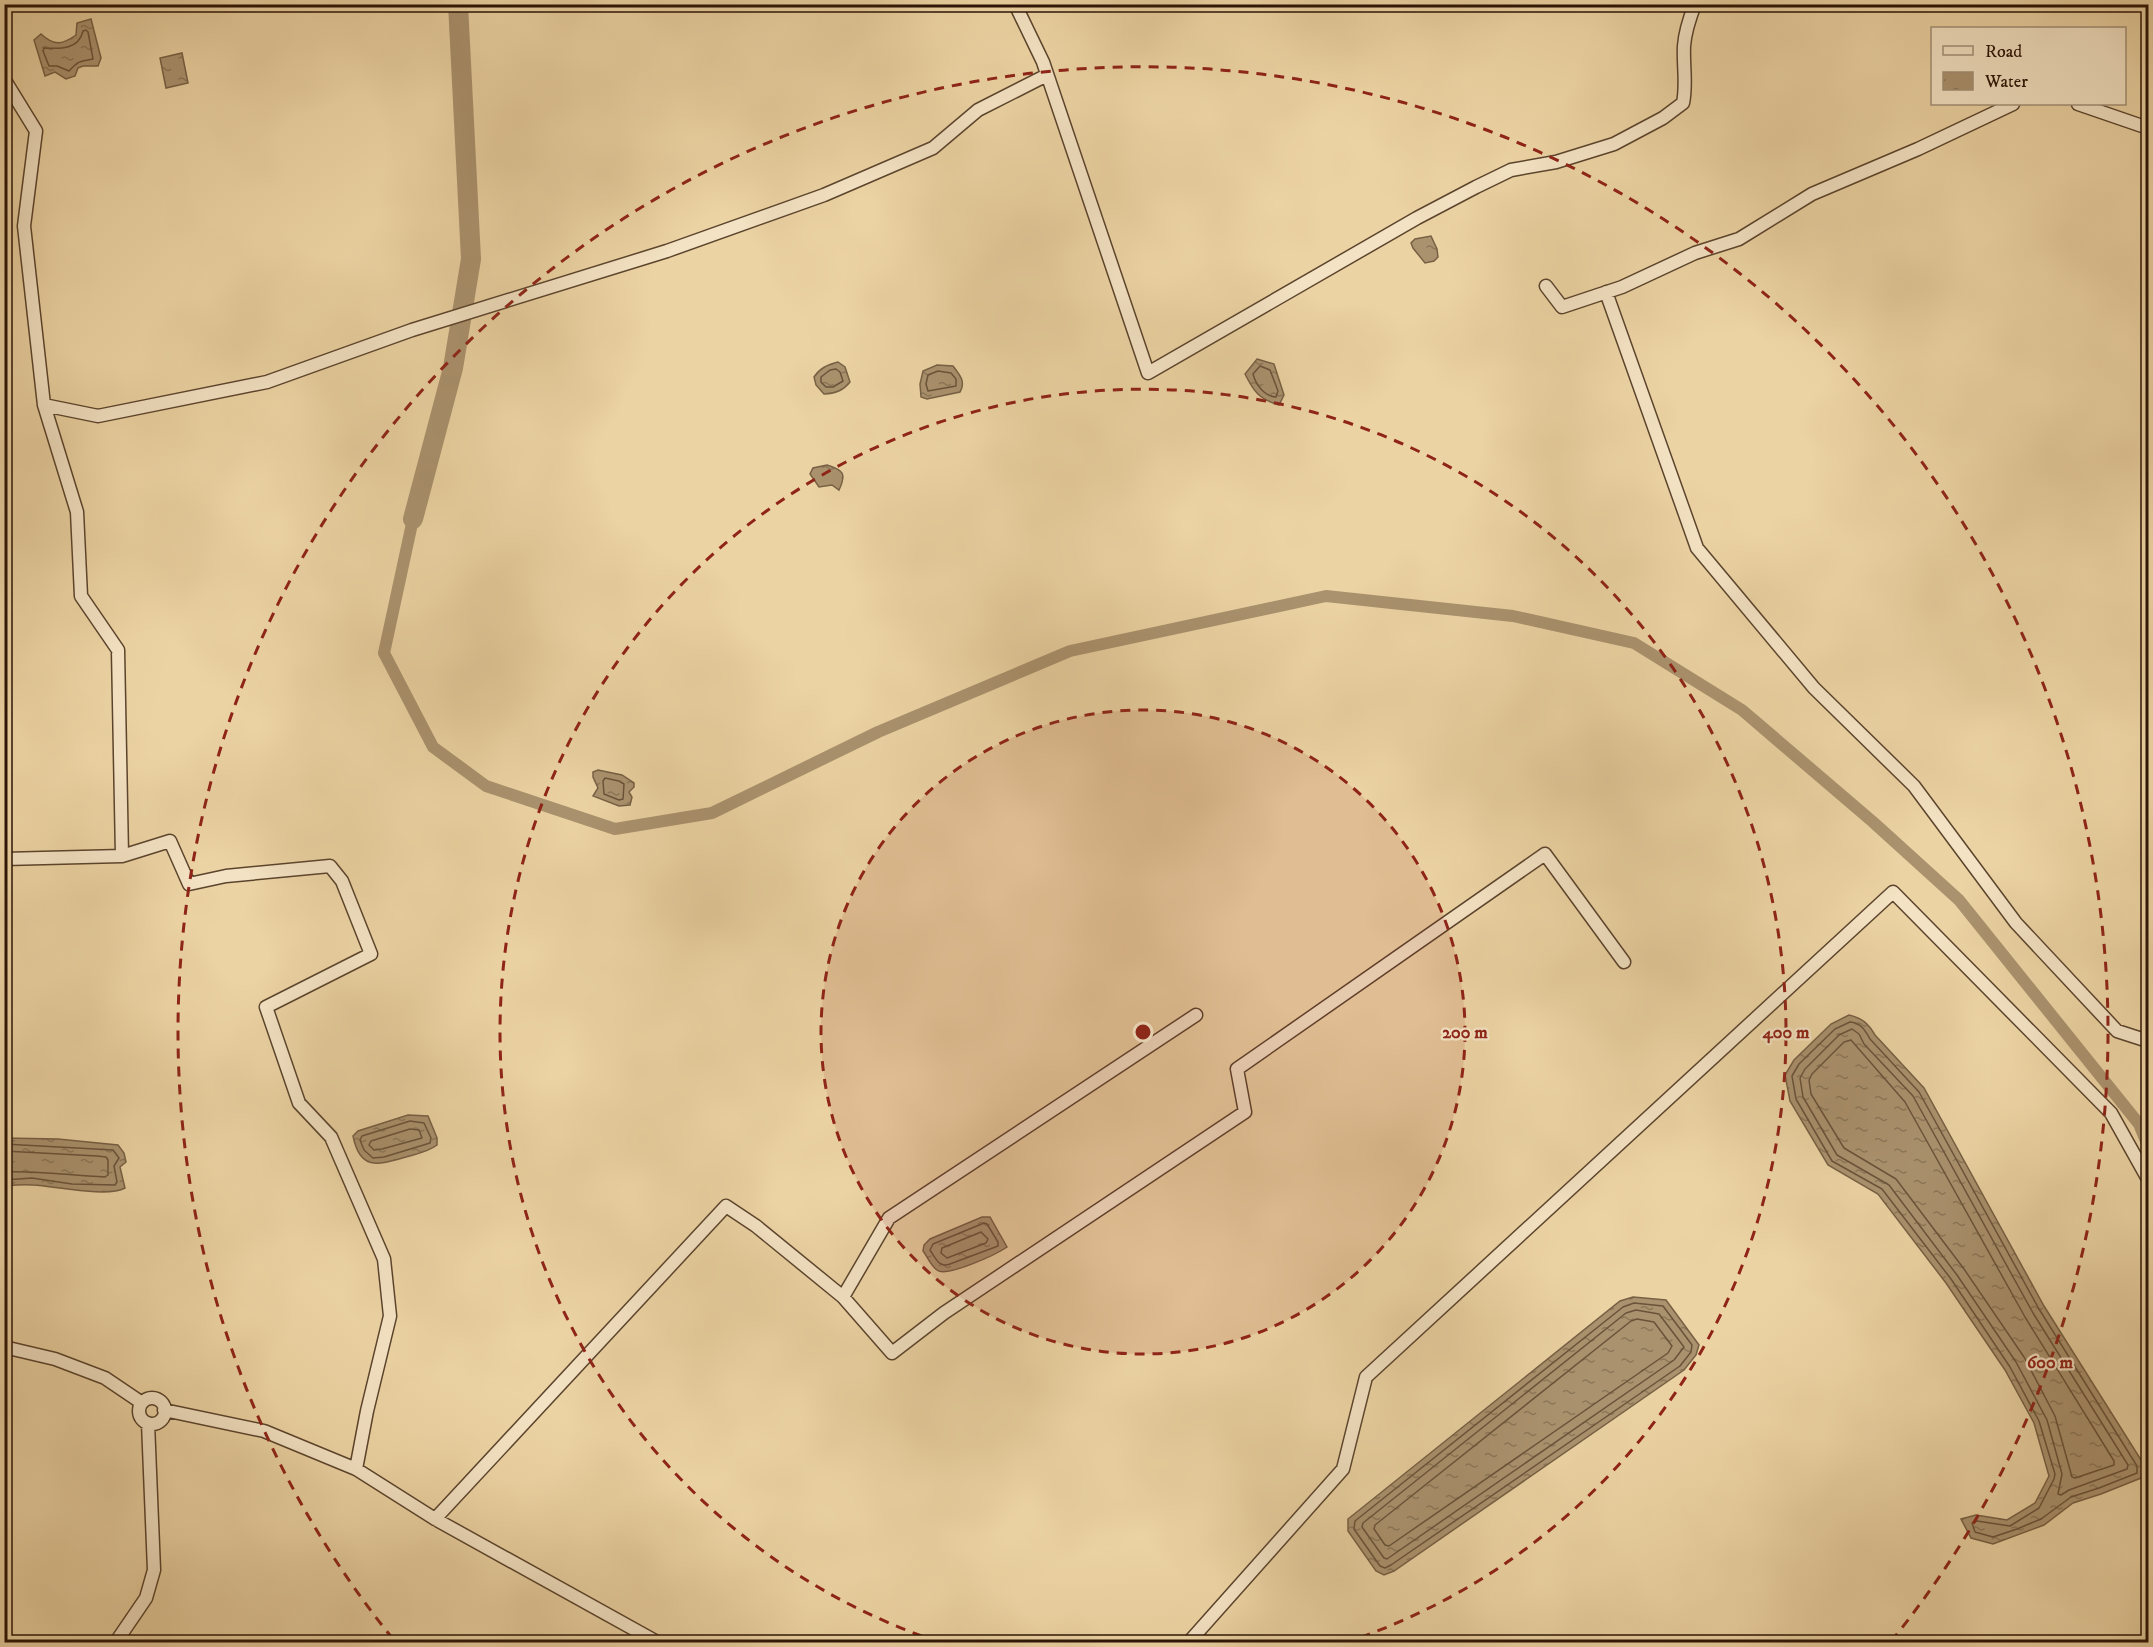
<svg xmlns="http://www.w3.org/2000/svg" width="2153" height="1647" font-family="'IM FELL DW Pica',serif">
<defs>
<pattern id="water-ripples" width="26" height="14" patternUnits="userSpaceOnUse" patternTransform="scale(1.5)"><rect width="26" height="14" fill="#aa926e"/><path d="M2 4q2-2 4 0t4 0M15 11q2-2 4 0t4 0" fill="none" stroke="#8b7658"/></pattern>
</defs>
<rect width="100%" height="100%" fill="#ecd3a3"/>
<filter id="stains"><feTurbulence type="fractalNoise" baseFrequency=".00333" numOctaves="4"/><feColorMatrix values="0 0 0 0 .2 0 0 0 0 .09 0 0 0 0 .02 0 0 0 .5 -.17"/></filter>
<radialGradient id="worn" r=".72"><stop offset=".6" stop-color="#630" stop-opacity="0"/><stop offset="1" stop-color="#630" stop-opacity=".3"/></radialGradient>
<!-- water -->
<path fill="url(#water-ripples)" stroke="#776044" stroke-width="1.5" d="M91,19l10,39 -3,8h-15l-5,2 -3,8 -9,3 -11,-7 -10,4 -11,-36 7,-6c13,12 21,11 35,1l1,-12z
M182,53l6,30 -22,5 -6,-30z
M1431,236l6,13 1,8 -4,4 -9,2 -12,-15 -2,-5 4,-4z
M1257,359l17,5 10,31 -5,10c-20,-6 -25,-13 -34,-31z
M838,362l7,5 5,15c-7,9 -15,12 -26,12l-8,-9 -2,-8c6,-9 13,-12 24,-15z
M937,365l16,1c7,9 13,16 7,26l-33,7 -6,-2 -1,-13 3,-13z
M827,465c16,5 20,8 12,25l-7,-5 -13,2 -9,-13 3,-6z
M598,770l24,5 12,8v4l-5,5 3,5 -2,8 -11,1 -26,-10 5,-8 -5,-11v-5z
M1849,1015c13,3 19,8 26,20l49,53 120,218 99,157 2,11 -4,4 -40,16 -28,9 -29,22 -51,19 -22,-6 -10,-19 15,-4 31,5 28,-17 14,-27 -15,-53 -29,-53 -59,-87 -68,-89 -50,-29 -38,-64 -5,-26 9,-15 37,-36z
M408,1115l20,1 9,22v7c-9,7 -21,9 -31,12 -28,8 -46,14 -53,-21l5,-5z
M4,1138l54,1 60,6 6,8 2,9 -6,5 5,21c-18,10 -70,-2 -92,-3 -10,-1 -19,0 -28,1z
M982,1217h8l17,30c-10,7 -61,31 -70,23 -6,-4 -10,-14 -14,-19l1,-6 6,-6z
M1633,1297l33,3 33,45 -3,10 -12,15 -290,201 -10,4 -8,-4 -28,-40v-12l272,-218z"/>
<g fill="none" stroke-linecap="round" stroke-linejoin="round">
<!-- shore -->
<path stroke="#6a533a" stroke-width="1.5" d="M86,30l2,2 5,27c-14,3 -14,1 -24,12l-12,-5h-8l-6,-15 1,-3c15,1 35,2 39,-17z
M1260,366l10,4 8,21 -2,6c-12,-1 -20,-12 -23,-23z
M836,369l4,3 3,9 -10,6h-7l-5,-5v-5l9,-7z
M938,371l13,2 5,6v7l-28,5 -2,-7 2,-9z
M605,778l14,3 5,3 -1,15 -4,1 -15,-6 -1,-13z
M1850,1022c11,1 15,8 20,17l49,53 120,217 98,157v7l-38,15 -28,9 -30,22 -24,10 -24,8 -18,-5 -3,-9 5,-2 33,5 29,-18 15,-29 1,-5 -16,-53 -29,-54 -59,-88 -69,-90 -50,-28 -36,-62 -4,-23 7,-12 36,-35z
M1852,1029l7,5 5,10 49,52 120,217 95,152 -1,4 -58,21 -8,5 -3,-1 4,-20 -15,-54 -31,-58 -59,-87 -68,-90 -52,-30 -34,-58 -3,-19 5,-9 34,-34z
M1851,1040l54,62 120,215 89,144v4l-39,13 -3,-1 -17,-61 -31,-59 -60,-88 -68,-90 -52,-31 -33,-54 -2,-14 3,-6 32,-32z
M410,1121l14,2 7,15 -1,5 -46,14 -11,1 -9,-8 -4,-10 2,-4z
M410,1129l9,1 3,8 -40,11 -8,1 -5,-5 2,-4z
M4,1144l109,6 6,8 -5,8 3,16 -2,3 -43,-1 -40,-6 -28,2
M4,1151l93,5 9,1 2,3v15l-3,2c-34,-1 -67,-7 -101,-5
M984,1223l3,1 11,18v4l-48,18c-11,4 -14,-5 -20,-14l3,-6z
M981,1232l7,7 -2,4 -39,15 -6,-5 1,-5z
M1634,1303l29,3 29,39 -1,7 -11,14 -289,199 -6,3 -5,-2 -26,-37 1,-8 268,-214z
M1636,1310l23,4 25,33 -10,13 -287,199 -3,-1 -22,-31 1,-4 263,-210z
M1637,1319l17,3 18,24 -4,7 -279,193 -4,-1 -11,-16 1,-4 256,-204z"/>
<!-- canal -->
<path stroke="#aa926e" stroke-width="12" d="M413,519l-29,134 49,94 53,39 129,43 97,-16 166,-81 192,-81 256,-55 187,20 121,27 108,67 131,112 86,78 180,224 9,22"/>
<!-- river -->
<path stroke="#aa926e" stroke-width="20" d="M413,519l40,-151 18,-109 -13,-255"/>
<!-- minor casing -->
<g stroke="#5b442d" stroke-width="15">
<path id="minor" d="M1015,4l28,58 105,311 269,-155 59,-31 35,-17 45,-8 58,-18 49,-26 20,-15c4,-19 0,-37 1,-57 1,-14 6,-29 11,-42
M4,79l32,52 -12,95 20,179 54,11 169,-34 145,-52 255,-79 157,-56 109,-47 45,-38 69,-35
M2078,104l70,24
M1546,286l16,21 60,-20 73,-34 44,-14 73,-45 106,-45 95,-45
M1606,292l91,256 117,140 100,98 102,137 101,108 31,10
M44,405l33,107 4,84 37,54 4,206 48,-15 19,43 37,-8 104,-10 12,15 29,73 -105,53 33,96 32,34 53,122 6,57 -23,95 -11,58
M4,859l118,-3
M843,1297l46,-79 307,-203
M4,1347l51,12 50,19 37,25
M139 1411a13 13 0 1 1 26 0a13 13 0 1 1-26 0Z
M164,1410l100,21 92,38 79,50 222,123
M435,1519l291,-313 30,20 87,71 49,56 52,-40 301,-201 -8,-43 308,-215 79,108
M116,1642l30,-44 8,-28 -6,-147
M1189,1642l154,-173 23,-92 527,-485 218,221 37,66"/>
</g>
<!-- minor -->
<use href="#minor" stroke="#f3e2c3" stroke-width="12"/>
</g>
<!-- distance rings -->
<circle cx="1143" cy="1032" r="322" fill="#8f2418" fill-opacity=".12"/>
<g fill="none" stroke="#8f2418" stroke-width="3" stroke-dasharray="10 8">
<circle cx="1143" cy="1032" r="322"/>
<path d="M939 1642A643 643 0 1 1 1347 1642"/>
<path d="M393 1639A965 965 0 1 1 1893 1639"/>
</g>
<circle cx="1143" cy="1032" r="9" fill="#8f2418" stroke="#f3e2c3" stroke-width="3"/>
<g font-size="18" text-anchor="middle" font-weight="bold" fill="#8f2418" stroke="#f3e2c3" stroke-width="4.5" stroke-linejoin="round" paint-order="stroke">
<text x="1465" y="1038">200 m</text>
<text x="1786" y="1038">400 m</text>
<text x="2050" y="1368">600 m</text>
</g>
<!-- margin -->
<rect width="2153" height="1647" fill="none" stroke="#ecd3a3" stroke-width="24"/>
<rect x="6" y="6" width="2141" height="1635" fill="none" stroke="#2b1406" stroke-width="3"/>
<rect x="12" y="12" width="2129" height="1623" fill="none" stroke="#2b1406" stroke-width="1.5"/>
<!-- legend -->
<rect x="1931" y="27" width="195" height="78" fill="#f3e2c3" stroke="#a39077" stroke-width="1.5"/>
<rect x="1943" y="46" width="30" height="9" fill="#f3e2c3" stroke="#a39077" stroke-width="1.5"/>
<text x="1985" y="57" font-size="18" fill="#2b1406">Road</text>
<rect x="1943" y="72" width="30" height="18" fill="url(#water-ripples)" stroke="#a39077" stroke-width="1.5"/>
<text x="1985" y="87" font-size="18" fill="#2b1406">Water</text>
<rect width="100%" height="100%" filter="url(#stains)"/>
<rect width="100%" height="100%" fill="url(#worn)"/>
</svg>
